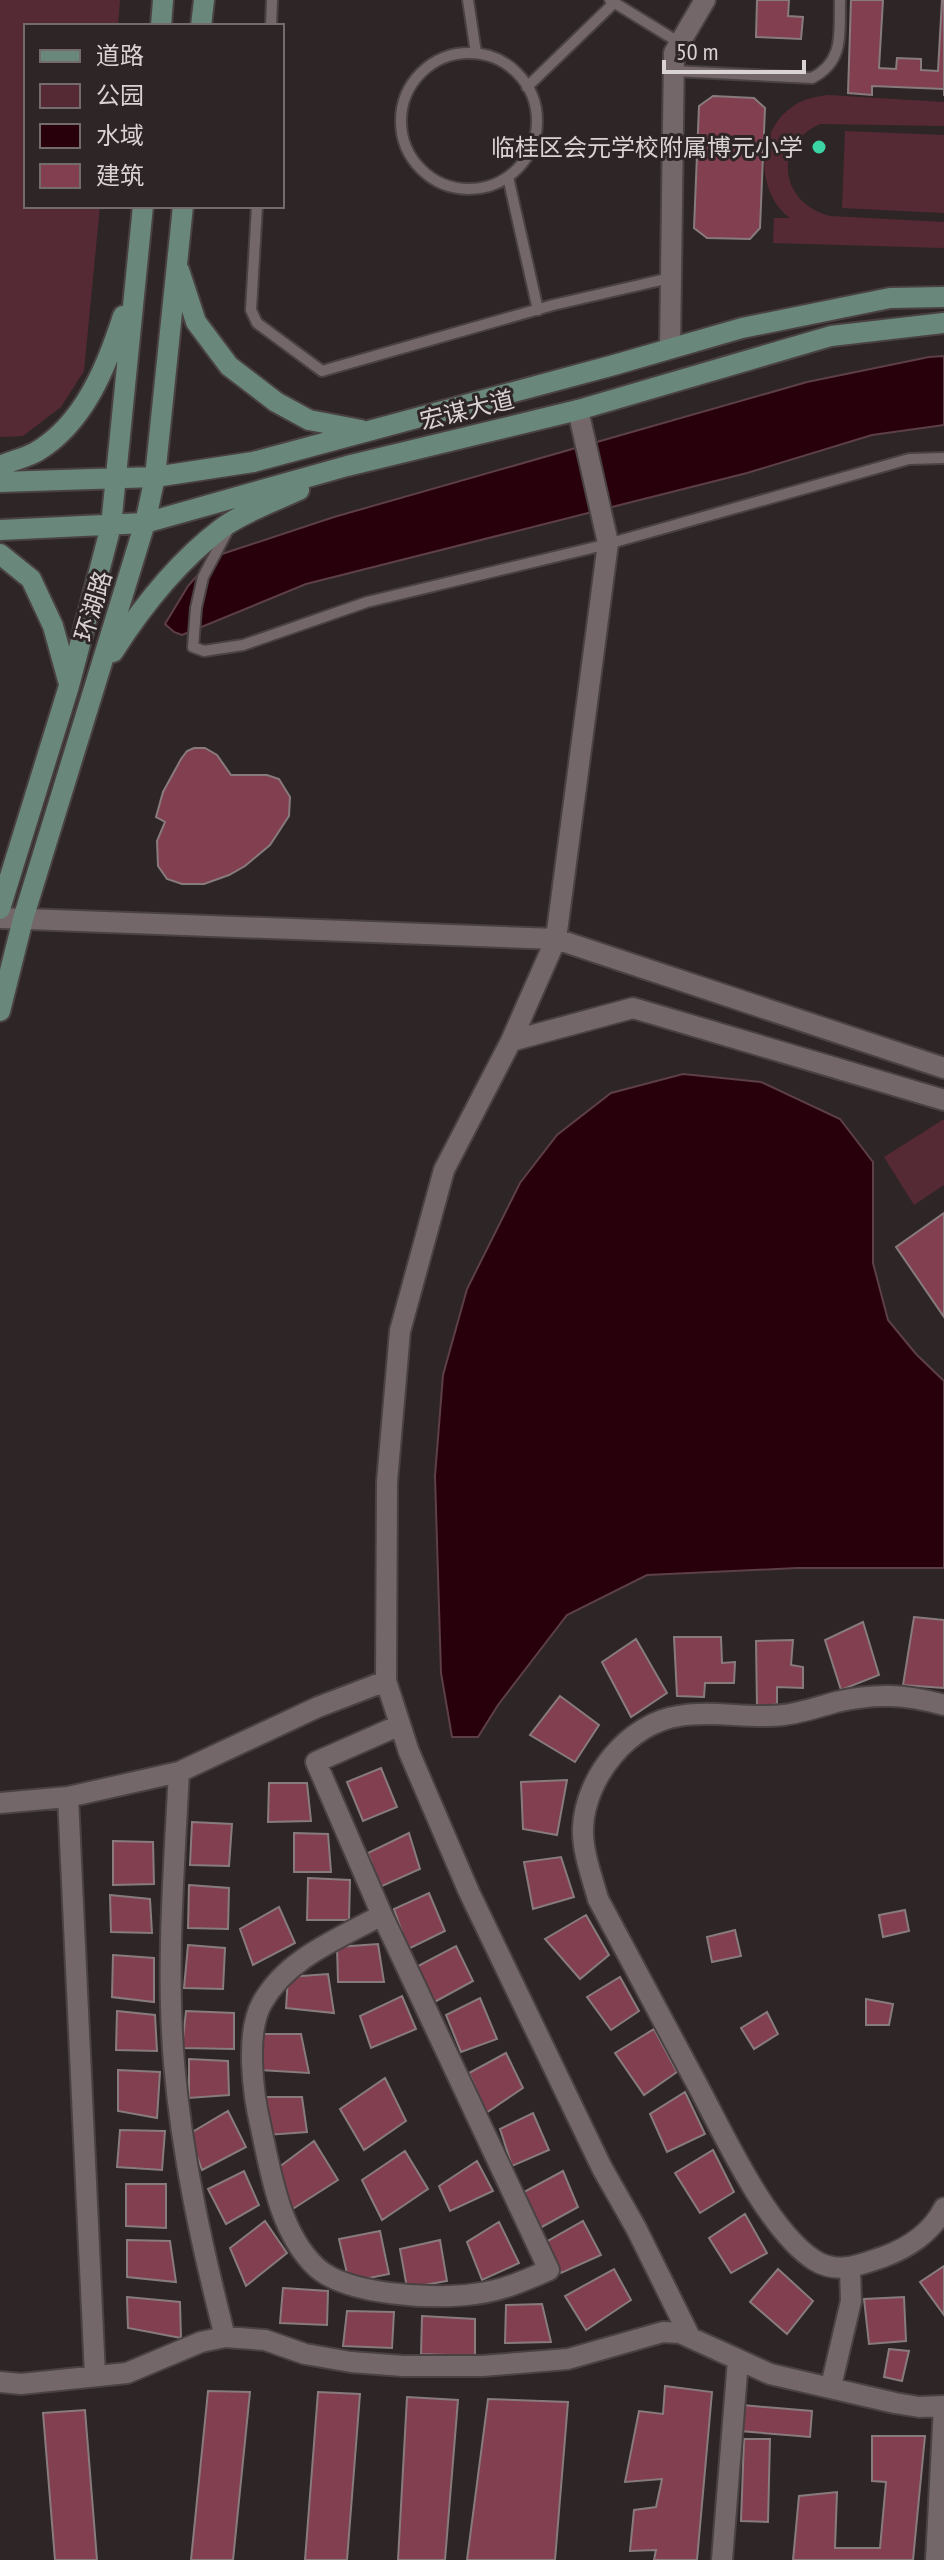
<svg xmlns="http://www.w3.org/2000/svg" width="944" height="2560" font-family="'PT Sans Narrow','Noto Sans SC',sans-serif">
<rect width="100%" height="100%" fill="#2e2526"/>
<!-- green -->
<path fill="#562a35" d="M0,0h120l-2,26h-92v180h74l-16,165 -23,36 -38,29 -23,1z
M828,95l116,7v24l-124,-2c-49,22 -39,80 10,92l114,6v26l-171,-5 1,-25h16c-35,-26 -34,-86 2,-111 10,-8 23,-10 36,-12z
M845,131l99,4v78l-102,-5z
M944,1119v66l-30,20 -30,-48z"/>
<!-- water -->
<path fill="#28000b" stroke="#5d3f47" stroke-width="2" d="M944,356v69l-72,10 -125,38 -441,111 -124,51 -8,-3 -9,-8 23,-38 14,-16 20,-16 112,-37 473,-135 122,-25z
M683,1074l78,8 79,37 33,43v101l15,57 28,34 28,27v187h-147l-150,7 -80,40 -69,90 -20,32h-26l-11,-64 -6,-197 8,-101 24,-86 53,-106 37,-48 54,-42z"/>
<!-- building -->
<path fill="#823f50" stroke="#877b7d" stroke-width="2" d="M757,0h32l-1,16 15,1 -2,22 -45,-2z
M851,0h32l-4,68 17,1 1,-11 24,1v11l17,1 4,-71h2v96v-7l-72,-3v9l-24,-2z
M713,96l41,2 11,10 -5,120 -10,11 -43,-1 -13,-10 5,-122z
M194,748h11l12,7 14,20h36l12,4 11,18 -1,19 -19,29 -25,21 -16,9 -25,9h-22l-15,-5 -9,-13 -1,-25 8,-19 -9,-5 7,-25 18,-33 6,-8z
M944,1213v104l-48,-70z
M914,1617l30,3v68l-41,-3z
M863,1622l16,53 -38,15 -16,-50z
M674,1637h47l1,26 13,-1 -1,21h-29l-1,14 -27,-1z
M636,1639l31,54 -36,24 -29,-55z
M793,1640l-2,25 12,2v21l-26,-1v17l-20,4 -1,-67z
M560,1696l39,29 -24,37 -45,-27z
M381,1768l16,39 -34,14 -16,-39z
M567,1780l-10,55 -34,-6 -2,-47z
M269,1783h38l4,38 -43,1z
M192,1822l40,2 -3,42 -39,-1z
M294,1833l34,1 3,38h-37z
M409,1833l11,36 -40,18 -12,-34z
M113,1841l40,1 1,42 -41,1z
M561,1857l13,40 -41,12 -9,-47z
M308,1878l42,2 -1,40h-42z
M189,1885l40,3 -1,41 -40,-1z
M429,1893l16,38 -37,18 -14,-40z
M110,1895l40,4 2,34 -41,-1z
M279,1907l16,36 -42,22 -13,-36z
M905,1910l4,21 -26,6 -4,-22z
M586,1915l23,40 -29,24 -35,-40z
M735,1930l6,26 -29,6 -5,-25z
M378,1944l6,38h-46l-1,-35z
M188,1945l37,3 -2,41 -39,-1z
M456,1946l17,35 -44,24 -11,-39z
M113,1955l41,3v44l-42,-5z
M328,1974l6,39 -48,-5 2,-31z
M620,1977l19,34 -28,19 -24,-33z
M402,1996l14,33 -45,19 -11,-32z
M480,1998l17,41 -36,13 -15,-37z
M866,1999l27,5 -4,21h-23z
M117,2011l38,4 2,36 -41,-1z
M186,2011l48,2v36l-52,-1z
M767,2012l11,22 -24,15 -13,-21z
M654,2029l23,43 -33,23 -29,-42z
M259,2034h42l8,39 -49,-3z
M506,2053l17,35 -37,25 -17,-40z
M189,2059l39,2 1,34 -40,3z
M118,2070l42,2 -3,46 -39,-7z
M385,2078l21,43 -42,29 -24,-41z
M685,2092l20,42 -38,18 -17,-38z
M263,2097h39l5,35 -40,3z
M228,2111l18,36 -44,23 -13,-36z
M533,2113l16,37 -37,16 -12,-37z
M120,2130l45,1 -3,39 -45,-3z
M314,2141l24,39 -47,30 -16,-40z
M713,2150l21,42 -34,21 -25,-40z
M405,2151l23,38 -46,31 -20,-40z
M477,2161l16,30 -43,20 -11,-25z
M244,2171l15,34 -33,19 -18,-35z
M563,2171l15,36 -38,21 -16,-36z
M126,2184h40v44l-40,-2z
M745,2214l22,39 -36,20 -22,-35z
M265,2221l22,32 -41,33 -16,-38z
M583,2221l18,34 -40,18 -15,-31z
M499,2222l20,41 -37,17 -15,-38z
M380,2231l9,43 -40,8 -10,-43z
M127,2240l43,1 6,41 -49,-5z
M440,2240l7,41 -40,7 -7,-39z
M944,2266v49l-24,-33z
M614,2269l17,31 -45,30 -21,-34z
M778,2269l35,32 -26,33 -37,-32z
M283,2288l45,3 -1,34 -47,-2z
M127,2297l53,5 1,36 -53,-10z
M904,2297l2,44 -37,3 -5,-45z
M542,2304l9,38 -46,1 1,-38z
M347,2311l47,1 -2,36 -49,-2z
M422,2316l53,3v37l-54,-2z
M889,2349l20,2 -7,30 -18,-4z
M665,2386l47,6 -15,168h-43l2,-10 -26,1 4,-41 22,-3 6,-28 -37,3 14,-71 24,3z
M208,2391l42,1 -17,168h-42z
M318,2392l42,2 -13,166h-42z
M407,2397l51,3 -13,160h-47z
M488,2399l80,3 -13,158h-88z
M742,2405l70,6 -2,26 -70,-6z
M85,2410l12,150h-42l-12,-147z
M872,2436h53l-12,124h-120l6,-64 38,-4 -2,56h45l6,-66 -14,-1z
M744,2439h26l-2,83 -27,-1z"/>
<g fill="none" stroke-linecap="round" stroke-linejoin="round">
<!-- service casing -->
<g stroke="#494142" stroke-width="14">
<path id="service" d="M468,0l8,53
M610,0l70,43
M271,26l1,-26
M401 121a68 68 0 1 1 136 0a68 68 0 1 1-136 0Z
M674,71l138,7c33,-17 27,-45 28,-78
M527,87l87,-84
M508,177l30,133
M257,206l-6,104 6,13 65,48 231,-66 117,-27
M228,530l-25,47 -7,31 -3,39 11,4 39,-6 124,-43 237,-57 305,-86 35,-1"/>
</g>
<!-- minor casing -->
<g stroke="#494142" stroke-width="24">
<path id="minor" d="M670,348l4,-295 31,-53
M0,918l556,21 52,-396 -30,-133
M511,1041l122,-33 311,92
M944,1705c-38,-11 -69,-12 -108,-3 -18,5 -35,11 -53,13 -35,4 -69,-5 -104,1 -50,7 -94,61 -96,112 -1,23 9,49 15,71 34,63 68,126 101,189 26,49 69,142 115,172 24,15 45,5 69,-3 25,-9 49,-25 61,-49
M179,1772c-5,96 -13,196 -5,291 8,94 28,184 51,274
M68,1797l27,578
M0,1803l68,-6 111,-25 139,-65 68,-26
M382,1915c-44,24 -95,43 -120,88 -17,30 -9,92 -1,125 10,46 19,105 55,139 30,28 118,33 158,27 27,-3 50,-13 75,-24l-167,-355 -66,-153 84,-37
M690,2337l-54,-109 -34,-60 -133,-276 -60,-140 -23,-71 1,-199 13,-151 44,-161 67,-129 45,-102 388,129
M0,2382l21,2 106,-11 74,-31 24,-5 40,3 40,14 46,8 52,4h79l86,-7 95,-27 17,1 90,41 125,29 24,4 25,-1
M831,2386l20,-85 -1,-33
M722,2560l16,-200
M936,2560l8,-154"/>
</g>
<!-- secondary casing -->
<g stroke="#494142" stroke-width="24">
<path id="secondary" d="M161,26l2,-26
M201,26l3,-26
M179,270l17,52 33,44 47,36 33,18 52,10
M0,466c11,-5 25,-8 36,-14 48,-28 71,-86 87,-136
M0,482l155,-5 98,-15 361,-97 128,-37 148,-30 54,-1
M0,530l145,-7 202,-57 231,-56 253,-74 113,-13
M0,554l31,25 22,47 16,58
M113,652c30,-47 64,-90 109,-124 20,-15 53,-27 77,-38
M0,909l69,-223 42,-160 32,-320
M0,1011l23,-92 122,-396 10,-46 28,-271"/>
</g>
<!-- service -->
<use href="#service" stroke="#736769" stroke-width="10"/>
<!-- minor -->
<use href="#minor" stroke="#736769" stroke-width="20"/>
<!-- secondary -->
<use href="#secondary" stroke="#69877b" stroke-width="20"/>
</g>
<!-- markers -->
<circle fill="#3bd4a4" stroke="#2e2526" stroke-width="3" cx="819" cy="147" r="8"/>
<g text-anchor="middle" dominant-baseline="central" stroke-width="6" stroke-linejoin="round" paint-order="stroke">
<!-- poi labels -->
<g font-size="24" fill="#dad3d4" stroke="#2e2526" text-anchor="end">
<text x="803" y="147">临桂区会元学校附属博元小学</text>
</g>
<!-- street labels -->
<g font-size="24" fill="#dad3d4" stroke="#2e2526">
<text transform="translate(467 410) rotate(-14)">宏谋大道</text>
<text transform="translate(93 606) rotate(-73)">环湖路</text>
</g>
</g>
<!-- legend -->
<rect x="24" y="24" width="260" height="184" fill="#2e2526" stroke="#736b6c" stroke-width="2"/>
<rect x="40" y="50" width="40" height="12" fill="#69877b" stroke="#736b6c" stroke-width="2"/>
<text x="96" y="64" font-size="24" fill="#dad3d4">道路</text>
<rect x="40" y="84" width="40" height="24" fill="#562a35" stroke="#736b6c" stroke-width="2"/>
<text x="96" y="104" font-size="24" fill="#dad3d4">公园</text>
<rect x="40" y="124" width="40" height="24" fill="#28000b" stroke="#736b6c" stroke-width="2"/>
<text x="96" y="144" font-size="24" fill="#dad3d4">水域</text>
<rect x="40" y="164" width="40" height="24" fill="#823f50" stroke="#736b6c" stroke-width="2"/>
<text x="96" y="184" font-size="24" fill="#dad3d4">建筑</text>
<!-- scale -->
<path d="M664 60v12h140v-12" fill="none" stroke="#dad3d4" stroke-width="4"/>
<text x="676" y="60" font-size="24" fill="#dad3d4" stroke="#2e2526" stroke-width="6" paint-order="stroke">50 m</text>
</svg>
